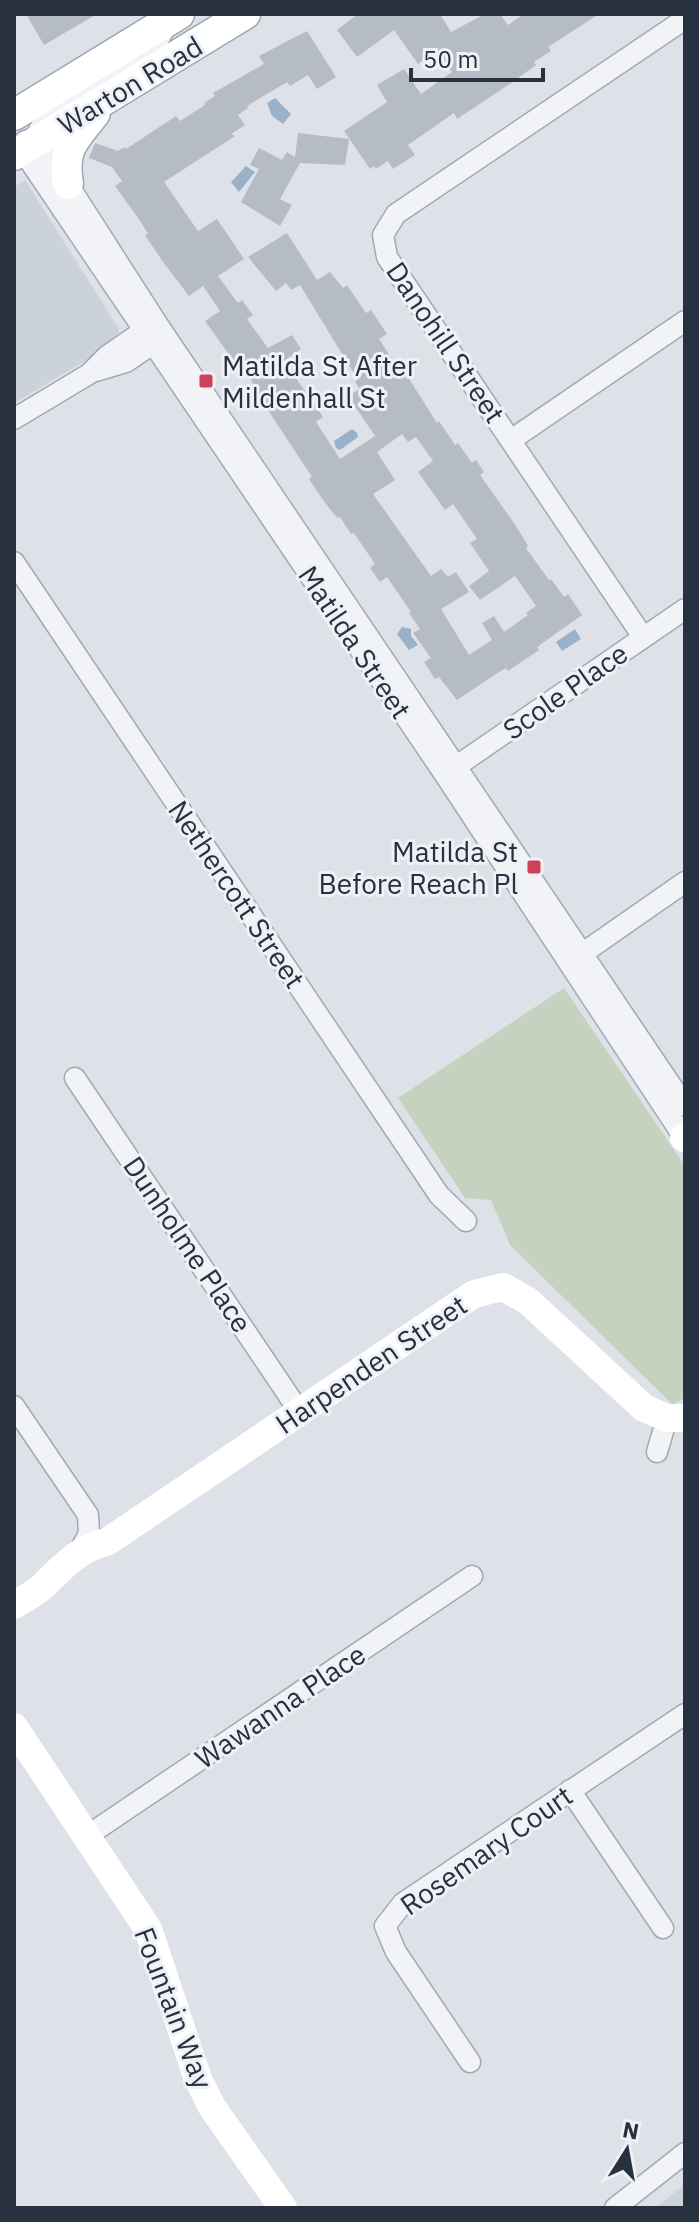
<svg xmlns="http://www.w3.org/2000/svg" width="699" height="2222" font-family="'IBM Plex Sans',sans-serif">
<rect width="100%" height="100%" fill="#dee2e8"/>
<!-- built -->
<path fill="#ccd2da" d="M25,180l94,149 -2,13 -103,61v-216z
M685,2184v24h-30z"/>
<!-- green -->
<path fill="#c5d2bf" d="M564,988l121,178v231l-12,8 -163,-160 -19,-45 -26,-2 -67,-100z"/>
<!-- water -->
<path fill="#99b2c9" d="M275,98l16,16 -8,10 -11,-8 -5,-13z
M246,166l9,6 -16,20 -8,-10z
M352,429l5,4 1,4 -18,13 -4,-2 -2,-7z
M402,627l9,2v7l7,9 -9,5 -12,-16z
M575,629l6,10 -19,12 -6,-9z"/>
<!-- building -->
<path fill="#b5bcc5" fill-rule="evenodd" d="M26,14h71l-53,31z
M358,14h82l11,18 34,-18h15l8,11 16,-11h75l-51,33 3,4 -17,11 2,3 -22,16 -57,38 -3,-6 -46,32 7,10 -22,14 -5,-8 -12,8 -2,-3 -4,3 -26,-38 43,-29 -10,-17 27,-16 17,25 31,-22 -15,-22 -19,14 -24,-34 -37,27 -20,-27z
M307,31l29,46 -19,12 -9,-14 -18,11 -3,-4 -40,24 1,2 -10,7 7,10 -14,9 4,2 -71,46 34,49 19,-12 27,40 -26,17 20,27 4,-3 11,15 -6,4 21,29 24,-13 9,14 -17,12 39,56 -7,5 24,37 35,-23 -27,-40 12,-7 -5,-7 3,-2 -58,-95 -9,5 -5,-7 -10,8 -28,-34 39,-24 30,47 13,-8 13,16 4,-3 19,28 5,-3 16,24 -8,5 19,29 3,-2 36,57 2,-2 16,24 3,-2 14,20 4,-3 8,12 -4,3 36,51 12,20 -2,2 23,32 2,-1 13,18 4,-3 14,21 -45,32 2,3 -31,21 -2,-3 -7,4 -42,28 -18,-23 -4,2 -11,-17 7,-4 -18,-25 7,-4 -11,-16 2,-1 -24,-35 -7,5 -10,-14 5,-4 -21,-31 -3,1 -11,-17 -3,1 -14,-18 -14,-21 3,-2 -58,-88 2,-1 -17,-26 -3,2 -31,-43 15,-10 -17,-25 -14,10 -26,-34 -18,-27 3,-1 -7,-12 -26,-36 7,-5 -10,-14 -23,-9 6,-15 23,8 7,-4 1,2 50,-33 4,5 25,-16 -1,-2 11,-7 -2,-3 51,-29 -5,-8zM402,434l6,8 8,-5 17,24 -15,11 27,38 8,-6 24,35 -7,4 19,28 -20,15 11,14 35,-24 21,30 -10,7 2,2 -24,17 -10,-16 -12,7 10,17 -23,15 -28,-46 28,-17 -13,-20 -8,5 -7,-8 -10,7 -58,-82 22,-14 -18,-28z
M298,133l51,6 -4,26 -45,-2 -20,36 12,6 -12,21 -39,-24 18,-33 -9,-4 9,-17 23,12 5,-8 8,5z"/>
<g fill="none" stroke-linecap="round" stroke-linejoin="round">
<!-- street casing -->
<g stroke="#a3a9b2" stroke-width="23">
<path id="street" d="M165,27l-9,18 -98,62c-19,17 -25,31 -27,56l414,612 240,364
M25,141l26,17 105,164 529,784
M96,371l30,-9 37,-25
M14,419l75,-45 18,-18 45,-31
M511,440l174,-119
M14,562l425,633 27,26
M643,637l-256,-380 -4,-22 13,-21 289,-195
M448,772l237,-163
M573,960l112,-78
M75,1078l224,333
M14,1406l74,109 1,18 -11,22
M657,1452l10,-34
M570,1790l93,138
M87,1836l385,-260
M470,2062l-74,-110 -11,-26 18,-23 282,-189
M615,2208l70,-55"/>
</g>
<!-- primary casing -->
<g stroke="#9da7b4" stroke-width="33">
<path id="primary" d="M14,115l165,-101
M14,155l231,-141
M68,184c-6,-37 6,-43 27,-71"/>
</g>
<!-- street -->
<use href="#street" stroke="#f1f3f6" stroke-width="20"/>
<!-- secondary -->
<path stroke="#fff" stroke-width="28" d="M684,1138l1,-1
M14,1605c10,-6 23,-12 31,-21 18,-18 36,-37 62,-42l367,-248 29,-7 25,14 116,107 23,10h18
M14,1727l134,202 50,150 14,28 71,101"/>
<!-- primary -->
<use href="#primary" stroke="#fff" stroke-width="30"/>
</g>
<!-- markers -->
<g fill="#cf415b" stroke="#eef1f6" stroke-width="3">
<rect x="198" y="373" width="16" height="16" rx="4"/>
<rect x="526" y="859" width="16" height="16" rx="4"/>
</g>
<g text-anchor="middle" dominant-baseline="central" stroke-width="6" stroke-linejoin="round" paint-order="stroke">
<!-- street labels -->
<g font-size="28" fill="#27313f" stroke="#eef1f6">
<text transform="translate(130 85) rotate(-31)">Warton Road</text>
<text transform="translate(446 342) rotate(56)">Danohill Street</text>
<text transform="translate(355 642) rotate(56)">Matilda Street</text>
<text transform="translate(565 691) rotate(-35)">Scole Place</text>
<text transform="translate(237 894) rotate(56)">Nethercott Street</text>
<text transform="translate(188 1244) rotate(56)">Dunholme Place</text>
<text transform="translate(371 1364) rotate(-34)">Harpenden Street</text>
<text transform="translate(280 1706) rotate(-34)">Wawanna Place</text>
<text transform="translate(486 1850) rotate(-35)">Rosemary Court</text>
<text transform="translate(174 2008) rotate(69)">Fountain Way</text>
</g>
<!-- poi labels -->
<g font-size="28" fill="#27313f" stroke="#eef1f6" text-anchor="start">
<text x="222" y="365">Matilda St After<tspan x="222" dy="32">Mildenhall St</tspan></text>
<text x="518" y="851" text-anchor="end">Matilda St<tspan x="518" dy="32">Before Reach Pl</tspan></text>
</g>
</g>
<!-- border -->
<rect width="699" height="2222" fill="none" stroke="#27313f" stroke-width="32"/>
<!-- north arrow -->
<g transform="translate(627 2150) rotate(11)" stroke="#eef1f6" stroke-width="6" paint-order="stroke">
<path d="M0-6L14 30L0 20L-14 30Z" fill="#27313f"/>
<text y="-12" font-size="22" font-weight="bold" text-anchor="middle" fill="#27313f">N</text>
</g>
<!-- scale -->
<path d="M411 68v12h132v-12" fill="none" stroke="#27313f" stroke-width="4"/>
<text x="423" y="68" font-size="24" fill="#27313f" stroke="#eef1f6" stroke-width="6" paint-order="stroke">50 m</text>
</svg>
